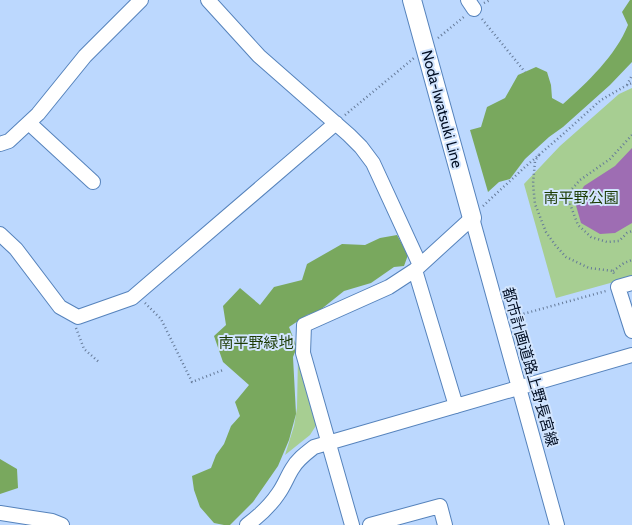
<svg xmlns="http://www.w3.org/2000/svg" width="632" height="525" font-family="Cabin,'Noto Sans JP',sans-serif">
<rect width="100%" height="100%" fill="#bcd8fe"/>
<!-- green -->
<path fill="#a7ce92" d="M632,88v189l-76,21 -32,-114 36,-38 59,-52z
M298,357l19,67 -7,11 -25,20 9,-29 3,-18z"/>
<!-- forest -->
<path fill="#79a85e" d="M630,0h2v62l-22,23 -47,42 -14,10 -24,22 -15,20 -11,3 -11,10 -18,-62 11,-3 6,-20 18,-9 13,-23 18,-8 11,5 4,13 1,13 11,6c24,-21 53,-49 65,-79l-6,-13z
M397,235l11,20 -4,11 -10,1 -23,16 -27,8 -25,20 -12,4 -18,12 8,20 -4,10 3,57 -7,26 -11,26 -25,36 -23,23h-6l-10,-2 -14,-16 -6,-17 -2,-14 19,-8 5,-13 8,-11 7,-18 9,-10 -5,-14 14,-17 -26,-23 -9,-26 12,-11 -3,-19 17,-18 20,17 14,-18 28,-7 5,-16 35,-20 23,1 15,-7z
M0,459l17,10 1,19 -18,6z"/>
<!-- water -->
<path fill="#9e6db3" d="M632,148v75l-17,10 -15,1 -19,-11 -6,-21 9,-16 31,-20z"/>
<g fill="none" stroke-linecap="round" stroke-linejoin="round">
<!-- minor casing -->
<g stroke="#5683bc" stroke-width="16">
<path id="minor" d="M208,0l51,56 90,79 12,12 12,16 47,102
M468,0l6,9
M29,123l64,59
M0,144l9,-3 29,-27 47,-58 56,-56
M0,234l16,15 44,58 18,10 54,-19 204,-175
M415,270l41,136
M632,283l-14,4 14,44
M0,513l52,8 10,4
M247,525c12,-9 23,-19 31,-31 6,-8 9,-17 14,-25 5,-9 13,-15 22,-22l318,-92
M352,525l-49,-172 1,-28 85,-38 26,-17 57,-52 85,307
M370,525l70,-19 5,19"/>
</g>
<!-- major casing -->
<g stroke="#5683bc" stroke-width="20">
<path id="major" d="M412,0l60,218"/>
</g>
<!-- path -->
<path stroke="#657a98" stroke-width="2.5" stroke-dasharray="1 3" stroke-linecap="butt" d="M484,3l6,-3
M482,19l43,53
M438,38l27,-22
M627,85l5,-10
M345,115l69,-57
M632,135l-22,24 -30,21 -8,9 -2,15 8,21 13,12 16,5 12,-1 8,-8 5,-2
M539,155l-4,6 -2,23 2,20 11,28 10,14 10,11 23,11 24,3 2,5
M483,206l42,-39 37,-32 39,-35 26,-15 5,-2
M613,271l11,-8 8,-3
M145,303l16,16 31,63 31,-12
M512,317l94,-26
M76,328l8,21 16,14"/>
<!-- minor -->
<use href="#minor" stroke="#fff" stroke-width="14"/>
<!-- major -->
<use href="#major" stroke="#fff" stroke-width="18"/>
</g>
<g text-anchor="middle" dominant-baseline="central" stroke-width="4" stroke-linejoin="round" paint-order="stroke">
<!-- street labels -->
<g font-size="15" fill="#000d22" stroke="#d2e5fe">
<text transform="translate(442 109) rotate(75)">Noda-Iwatsuki Line</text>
<text transform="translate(530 367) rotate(74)">都市計画道路上野長宮線</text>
</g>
<!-- park labels -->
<g font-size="15" fill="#1d3c05" stroke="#d2e5fe">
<text x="581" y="198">南平野公園</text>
<text x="256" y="343">南平野緑地</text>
</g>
</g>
</svg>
